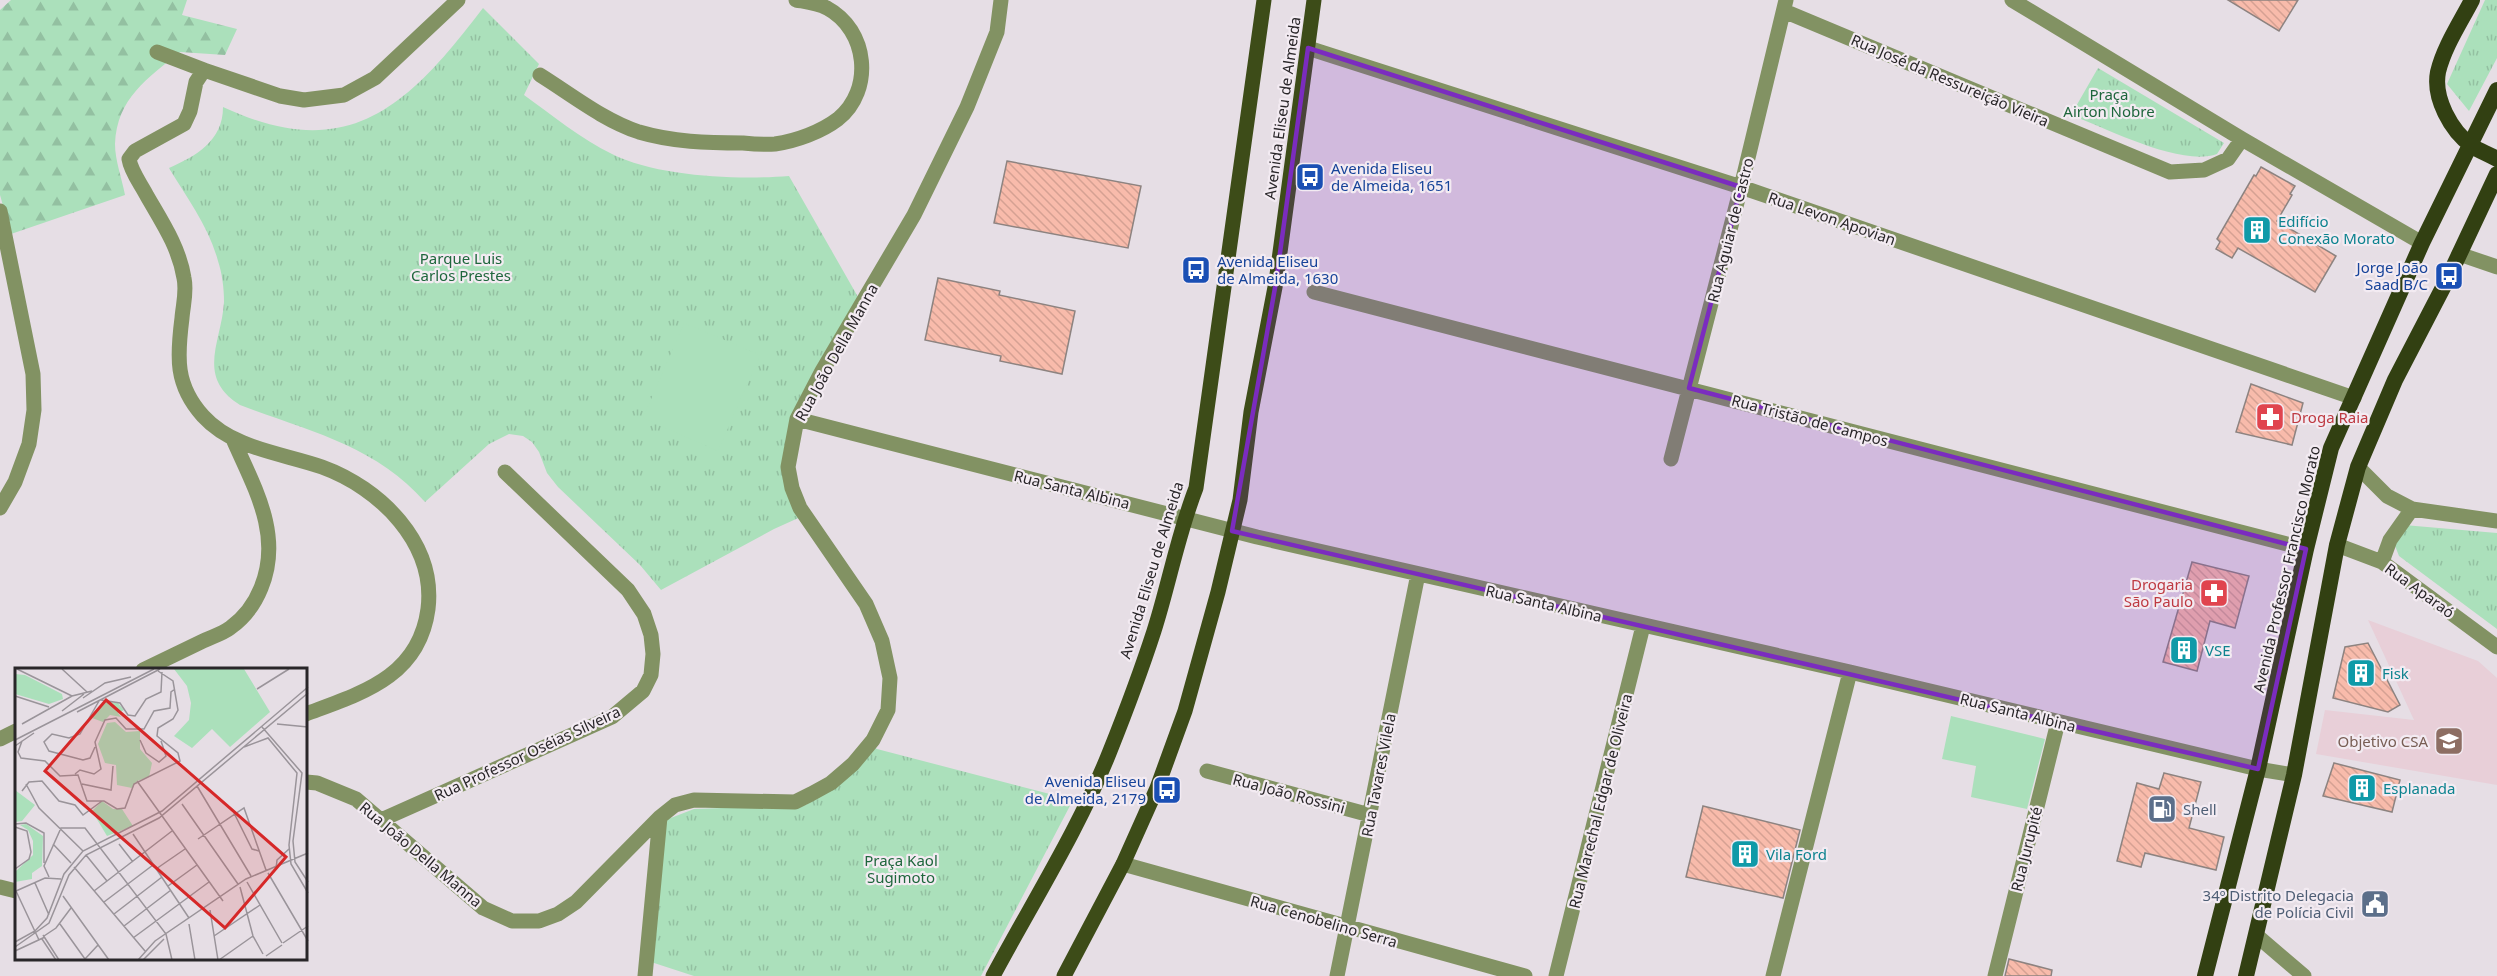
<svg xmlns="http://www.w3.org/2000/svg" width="2497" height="976" font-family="'Noto Sans',sans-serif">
<defs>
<pattern id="forest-firs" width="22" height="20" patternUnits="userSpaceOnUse" patternTransform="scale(1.5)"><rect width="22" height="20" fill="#abe0bb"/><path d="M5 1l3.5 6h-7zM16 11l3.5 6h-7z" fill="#93c0a1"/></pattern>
<pattern id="park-tufts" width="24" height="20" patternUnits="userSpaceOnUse" patternTransform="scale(1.5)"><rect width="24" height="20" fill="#abe0bb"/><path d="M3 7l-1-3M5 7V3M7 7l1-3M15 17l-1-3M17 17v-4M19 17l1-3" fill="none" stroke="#93c0a1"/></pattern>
<pattern id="building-back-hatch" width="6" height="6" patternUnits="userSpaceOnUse" patternTransform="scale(1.5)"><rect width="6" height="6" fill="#f8bbab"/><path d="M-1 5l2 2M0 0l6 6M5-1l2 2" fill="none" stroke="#d5a193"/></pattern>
</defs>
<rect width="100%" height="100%" fill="#e6dee5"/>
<!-- education -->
<path fill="#e8cfd8" d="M2368,620l110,41 19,17v107l-181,-31 9,-44 89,10z"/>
<!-- forest -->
<path fill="url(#forest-firs)" d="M11,0h176l-5,15 55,14 -12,26 -45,-3c-33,27 -63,46 -65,92 0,16 7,35 10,51l-114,39 -11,-39v-185z"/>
<!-- park -->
<path fill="url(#park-tufts)" d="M2485,0h12v58l-28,53 -22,-27z
M483,8l56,56 -15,31c28,20 57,44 88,59 46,23 126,26 177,22l73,128 -42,70 -32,93 17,48 -31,14 -113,61 -21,-25 -82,-78 -11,-14 -8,-21 -7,-10 -9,-6 -14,-2 -20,10 -64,58c-50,-57 -117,-71 -185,-97 -45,-28 -18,-64 -16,-103 0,-14 -2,-29 -6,-41 -9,-34 -31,-63 -49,-93 27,-12 54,-27 54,-61 126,59 186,-2 260,-99z
M2098,68l126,75 -7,11c-36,13 -109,-25 -146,-39z
M2404,525l93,8v96l-98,-73 -7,-18z
M872,746l5,3 196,51 -92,176h-287l-43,-14 12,-141 31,-12 112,-4z"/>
<!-- garden -->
<path fill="#abe0bb" d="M2095,82l34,19 -12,23 -35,-19z
M684,323l76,32 -42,96 -75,-33z
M1951,716l94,23 -18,70 -56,-12 5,-31 -34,-7z"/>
<!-- building -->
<path fill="url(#building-back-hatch)" stroke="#8d8380" stroke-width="1.5" d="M2228,0h70l-19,31z
M1007,161l134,25 -13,62 -134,-25z
M2261,167l34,19 -5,8 2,1 -15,26 59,35 -21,36 -77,-44 -6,10 -16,-9 4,-7 -3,-3 37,-64 2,1z
M938,278l62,13 -1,4 76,16 -13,63 -62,-13 1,-5 -76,-16z
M2251,384l52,19 -11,42 -56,-13z
M2192,562l57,14 -14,52 -25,-7 -13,50 -34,-9z
M2368,643l32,62 -12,7 -55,-14 12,-51z
M2334,763l66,17 -8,32 -69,-16z
M2164,773l37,9 -12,46 35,9 -8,33 -71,-17 -4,14 -24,-6 20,-78 22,6z
M1703,806l97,24 -17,68 -97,-21z
M2009,959l43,11 -1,6h-46z"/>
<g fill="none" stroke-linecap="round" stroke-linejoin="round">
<!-- minor -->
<path stroke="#829263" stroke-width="15" d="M2012,0l230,139 180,104
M1784,11l386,161 34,-2 24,-11 14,-20
M1308,48l433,139 613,211
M157,52l47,18
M540,75c32,20 63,45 99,57 34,10 68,11 104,11 10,1 21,2 32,1 21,-3 46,-12 63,-25 36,-29 30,-89 -11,-111 -10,-5 -20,-6 -31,-8
M0,211l33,163 1,36 -5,34 -14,38 -15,26
M2459,254l38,13
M1314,292l992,257
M797,419l460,118 593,135 408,97 36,6
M1671,459l70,-272 45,-187
M2358,467l29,29 25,13 85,12
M2337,545l45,17 115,85
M2382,562l8,-22 22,-31
M143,670c19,-9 39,-19 58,-28 10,-5 21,-8 29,-14 14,-10 25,-25 31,-40 22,-53 -7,-101 -28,-149
M306,714c56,-21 113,-37 122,-105 8,-66 -48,-121 -106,-142 -40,-14 -89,-18 -119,-51 -28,-31 -26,-59 -21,-98 1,-13 5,-26 2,-40 -5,-31 -22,-56 -37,-82 -6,-12 -16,-24 -18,-37l6,-8 49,-27 6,-13 6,-29 8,-12 76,26 24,4 40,-5 31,-17 83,-78
M0,739l16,-8
M1207,771l163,44
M306,782l11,1 39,16 127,109 29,13h27l19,-7 18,-12 84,-85 15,-12 19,-5 101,2 16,-8 20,-11 22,-19 20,-24 15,-30 2,-32 -8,-37 -16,-37 -66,-96 -8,-20 -4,-21 9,-48 25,-48 92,-156 53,-108 30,-75 4,-32
M381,820l231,-103 31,-26 8,-16 2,-21 -2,-19 -7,-21 -16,-24 -123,-118
M1123,864l402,112
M0,887l16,4
M2256,935l48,41
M645,976l15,-159
M1337,976l81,-402
M1556,976l87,-350
M1773,976l77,-304
M1995,976l63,-254"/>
<!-- primary -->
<path stroke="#3d4c18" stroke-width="15" d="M993,976c39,-73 87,-149 117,-225 16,-40 31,-80 44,-120 15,-47 24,-97 42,-143l68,-488
M1064,976l59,-112 34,-76 28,-77 33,-119 22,-92 11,-88 25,-130 38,-282"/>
<!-- trunk -->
<path stroke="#324012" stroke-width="16" d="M2472,0c-12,23 -28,47 -34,72 -5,26 13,59 34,74 7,5 17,8 25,13
M2205,976l53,-207 48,-220 25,-101 91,-205 75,-153
M2246,976l48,-201 43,-230 21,-78 37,-87 54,-104 48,-102"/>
</g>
<!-- marked area -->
<path fill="#7b2cbf" fill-opacity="0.2" stroke="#7b2cbf" stroke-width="4.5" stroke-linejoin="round" d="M1308,48l433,139 -52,201 617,161 -48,220 -1026,-238 44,-249z"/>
<!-- icons -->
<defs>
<g id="bus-square" transform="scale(1.5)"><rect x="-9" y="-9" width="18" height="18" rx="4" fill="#1a4fb4" stroke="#f3ebf2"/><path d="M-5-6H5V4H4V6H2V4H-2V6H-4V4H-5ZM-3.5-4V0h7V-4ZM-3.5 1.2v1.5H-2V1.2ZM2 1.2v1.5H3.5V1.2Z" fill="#fff"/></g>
<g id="building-square" transform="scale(1.5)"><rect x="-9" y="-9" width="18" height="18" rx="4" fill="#0f9aa8" stroke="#f3ebf2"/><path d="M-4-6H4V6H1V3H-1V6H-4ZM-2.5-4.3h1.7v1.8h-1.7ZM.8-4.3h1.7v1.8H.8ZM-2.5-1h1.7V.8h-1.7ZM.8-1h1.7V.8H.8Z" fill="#fff"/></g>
<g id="pharmacy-square" transform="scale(1.5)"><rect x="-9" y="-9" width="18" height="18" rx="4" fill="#e0444e" stroke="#f3ebf2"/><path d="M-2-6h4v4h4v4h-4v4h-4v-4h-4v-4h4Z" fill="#fff"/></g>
<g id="school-square" transform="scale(1.5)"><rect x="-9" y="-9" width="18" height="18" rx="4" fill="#8d6e63" stroke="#f3ebf2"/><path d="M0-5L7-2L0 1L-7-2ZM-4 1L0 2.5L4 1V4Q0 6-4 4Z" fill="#fff"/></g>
<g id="fuel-square" transform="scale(1.5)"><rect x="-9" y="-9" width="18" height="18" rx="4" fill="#5c6f8a" stroke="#f3ebf2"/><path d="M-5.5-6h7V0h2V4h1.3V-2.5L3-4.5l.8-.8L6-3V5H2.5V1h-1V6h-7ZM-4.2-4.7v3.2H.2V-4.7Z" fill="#fff"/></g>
<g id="civic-square" transform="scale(1.5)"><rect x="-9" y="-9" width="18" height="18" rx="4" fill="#5c6f8a" stroke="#f3ebf2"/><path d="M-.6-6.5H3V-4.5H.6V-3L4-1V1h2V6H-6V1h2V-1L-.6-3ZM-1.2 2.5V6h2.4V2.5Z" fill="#fff"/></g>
</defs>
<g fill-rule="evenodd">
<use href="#bus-square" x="1310" y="177"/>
<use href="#building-square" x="2257" y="230"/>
<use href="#bus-square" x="1196" y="270"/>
<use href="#bus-square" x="2449" y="276"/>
<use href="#pharmacy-square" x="2270" y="417"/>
<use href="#pharmacy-square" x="2214" y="593"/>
<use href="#building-square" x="2184" y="650"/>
<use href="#building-square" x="2361" y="673"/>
<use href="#school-square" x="2449" y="741"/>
<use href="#building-square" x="2362" y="788"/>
<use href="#bus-square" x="1167" y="790"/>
<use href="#fuel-square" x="2162" y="809"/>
<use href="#building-square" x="1745" y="854"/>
<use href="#civic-square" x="2375" y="904"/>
</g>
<g text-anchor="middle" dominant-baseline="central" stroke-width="4.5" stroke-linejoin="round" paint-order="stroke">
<!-- street labels -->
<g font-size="15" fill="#292629" stroke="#f3ebf2">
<text transform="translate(1950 80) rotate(23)">Rua José da Ressureição Vieira</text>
<text transform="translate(1282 108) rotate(-82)">Avenida Eliseu de Almeida</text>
<text transform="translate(1832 218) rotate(19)">Rua Levon Apovian</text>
<text transform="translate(1730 230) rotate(-76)">Rua Aguiar de Castro</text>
<text transform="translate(836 352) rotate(-61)">Rua João Della Manna</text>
<text transform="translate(1810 420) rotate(15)">Rua Tristão de Campos</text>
<text transform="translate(1072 489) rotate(14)">Rua Santa Albina</text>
<text transform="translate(2286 569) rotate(-77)">Avenida Professor Francisco Morato</text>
<text transform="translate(1151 570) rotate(-73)">Avenida Eliseu de Almeida</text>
<text transform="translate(2420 590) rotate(36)">Rua Aparaó</text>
<text transform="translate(1544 603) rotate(13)">Rua Santa Albina</text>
<text transform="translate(2018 712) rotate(14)">Rua Santa Albina</text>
<text transform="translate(527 753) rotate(-25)">Rua Professor Oséias Silveira</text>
<text transform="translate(1378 775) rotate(-79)">Rua Tavares Vilela</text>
<text transform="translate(1289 793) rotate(15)">Rua João Rossini</text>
<text transform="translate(1600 801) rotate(-76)">Rua Marechal Edgar de Oliveira</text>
<text transform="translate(2026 849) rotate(-76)">Rua Jurupité</text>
<text transform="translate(421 854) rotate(40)">Rua João Della Manna</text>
<text transform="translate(1324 921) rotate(16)">Rua Cenobelino Serra</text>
</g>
<!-- park labels -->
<g font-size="15" fill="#1e663c" stroke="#f3ebf2">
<text x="2109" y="94">Praça<tspan x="2109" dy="17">Airton Nobre</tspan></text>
<text x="461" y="258">Parque Luis<tspan x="461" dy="17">Carlos Prestes</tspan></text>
<text x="901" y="860">Praça Kaol<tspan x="901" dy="17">Sugimoto</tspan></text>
</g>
<!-- transit labels -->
<g font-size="15" fill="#164399" stroke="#f3ebf2" text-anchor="start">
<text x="1331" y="168">Avenida Eliseu<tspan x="1331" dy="17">de Almeida, 1651</tspan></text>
<text x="1217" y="261">Avenida Eliseu<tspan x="1217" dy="17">de Almeida, 1630</tspan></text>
<text x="2428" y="267" text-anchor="end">Jorge João<tspan x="2428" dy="17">Saad B/C</tspan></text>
<text x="1146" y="781" text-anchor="end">Avenida Eliseu<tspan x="1146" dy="17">de Almeida, 2179</tspan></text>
</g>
<!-- culture labels -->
<g font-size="15" fill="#0d838f" stroke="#f3ebf2" text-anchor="start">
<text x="2278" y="221">Edifício<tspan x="2278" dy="17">Conexão Morato</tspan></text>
<text x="2205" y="650">VSE</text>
<text x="2382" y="673">Fisk</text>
<text x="2383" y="788">Esplanada</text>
<text x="1766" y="854">Vila Ford</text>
</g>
<!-- health labels -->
<g font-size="15" fill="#be3a42" stroke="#f3ebf2" text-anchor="start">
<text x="2291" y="417">Droga Raia</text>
<text x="2193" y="584" text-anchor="end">Drogaria<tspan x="2193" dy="17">São Paulo</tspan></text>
</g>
<!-- education labels -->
<g font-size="15" fill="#785e54" stroke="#f3ebf2" text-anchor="end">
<text x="2428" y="741">Objetivo CSA</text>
</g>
<!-- service labels -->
<g font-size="15" fill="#4e5e75" stroke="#f3ebf2" text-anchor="start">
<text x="2183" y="809">Shell</text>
<text x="2354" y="895" text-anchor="end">34º Distrito Delegacia<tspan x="2354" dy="17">de Polícia Civil</tspan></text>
</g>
</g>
<!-- overview -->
<g transform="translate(15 668)">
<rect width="292" height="292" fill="#e6dee5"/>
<path d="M89,33l14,2 6,7 -6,3 3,4 -11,-2 -7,7 -11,-4zM0,122l20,15 -13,16 -7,1zM11,156l17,12 -1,30 -10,7v6l-17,3v-10l18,-17v-14l-5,-11 -8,-5z" fill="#abe0bb"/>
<path d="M159,1h70l26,43 -40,35 -18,-18 -20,19 -18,-12 15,-16 2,-17 -4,-17zM0,6l10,1 37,19 1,5 -14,5 -34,-10zM100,54l11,10 14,-1v18l12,14 -3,14 -12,4 -5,7 -15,-3 -1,-20 -11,-2 -7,-19 9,-21zM87,133l11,8h9l11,17 -26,10 -15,-25z" fill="#abe0bb"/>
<path fill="none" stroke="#9a949a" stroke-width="1.5" d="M2,1l55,27M47,1l25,23M242,21l32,-20M0,28l34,11M68,30l22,-15 26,-6M86,32l19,3 8,12 7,1 11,-17 15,-7 1,-20M47,43l22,-17M62,44l83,-43M7,56l50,-28 20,-5M262,56l31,3M247,59l40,46 -9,68 2,21 13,20M0,72l139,-71M125,72l6,13 13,9 7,-6 -5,-15M7,73l-4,11 3,6 24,3 15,15 18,-1 9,26h17l13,8 8,-1 9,-24 46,-23 -2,-8 -21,-17 1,-8 15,-9 5,-9 -5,-29 -15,-10M0,78l19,-13M80,79l-5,11 -7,2 -34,-9 -5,-9 8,-8 17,4 11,-4 19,-33M229,79l24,-9 29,35 -8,72 2,19 17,29M60,106l5,-4 14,4 7,-5 -6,-27 10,-22 11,-2 10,11h18l10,-18 16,-3 1,-16 4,-3M122,113l86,120M11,116l13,24 44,43M67,116l29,6 2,-24M182,118l54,90M7,123l7,-9 13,-1 17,20 16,4 8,10 19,-14M167,136l56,80M219,145l18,36 7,2M0,156l11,-1 18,10v30M0,159l12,4 4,21 -2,7 -14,10M118,166l56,84M183,171l46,-31 22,62M38,176l18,19M104,176l14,18M71,187l21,26M59,199l71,84M141,201l29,-20M261,201l1,-9 12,-11M253,205l40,68M34,209l-5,-11 17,-38h24l81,106 6,26M232,214l35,61M20,215l14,32M153,218l29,-21M225,219l13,49 10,18M1,223l23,49M1,223l29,-13 16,1M79,223l78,-60M48,228l46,64M89,234l49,-37M195,242l8,50M99,246l48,-37M45,256l25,35M174,256l6,36M109,258l47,-36M28,267l16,25M29,268l12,-8 15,-20M199,268l46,-31M118,270l76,-56M27,271l14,21M0,274l20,-11 12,-13 17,-44 19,-23 79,-40 146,-124M268,275l25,-17M0,279l34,-24 20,-48 17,-20 73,-37 149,-125M0,283l30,-14M251,288l16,-11M70,291l13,-14M123,292l17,-19 91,-62 62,-26M128,292l21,-21M204,292l34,-24"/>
<path fill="#d62828" fill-opacity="0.15" stroke="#d62828" stroke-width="3" d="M91,32l180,157 -61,71 -180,-157z"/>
<rect width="292" height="292" fill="none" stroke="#292629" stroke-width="3"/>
</g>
</svg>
